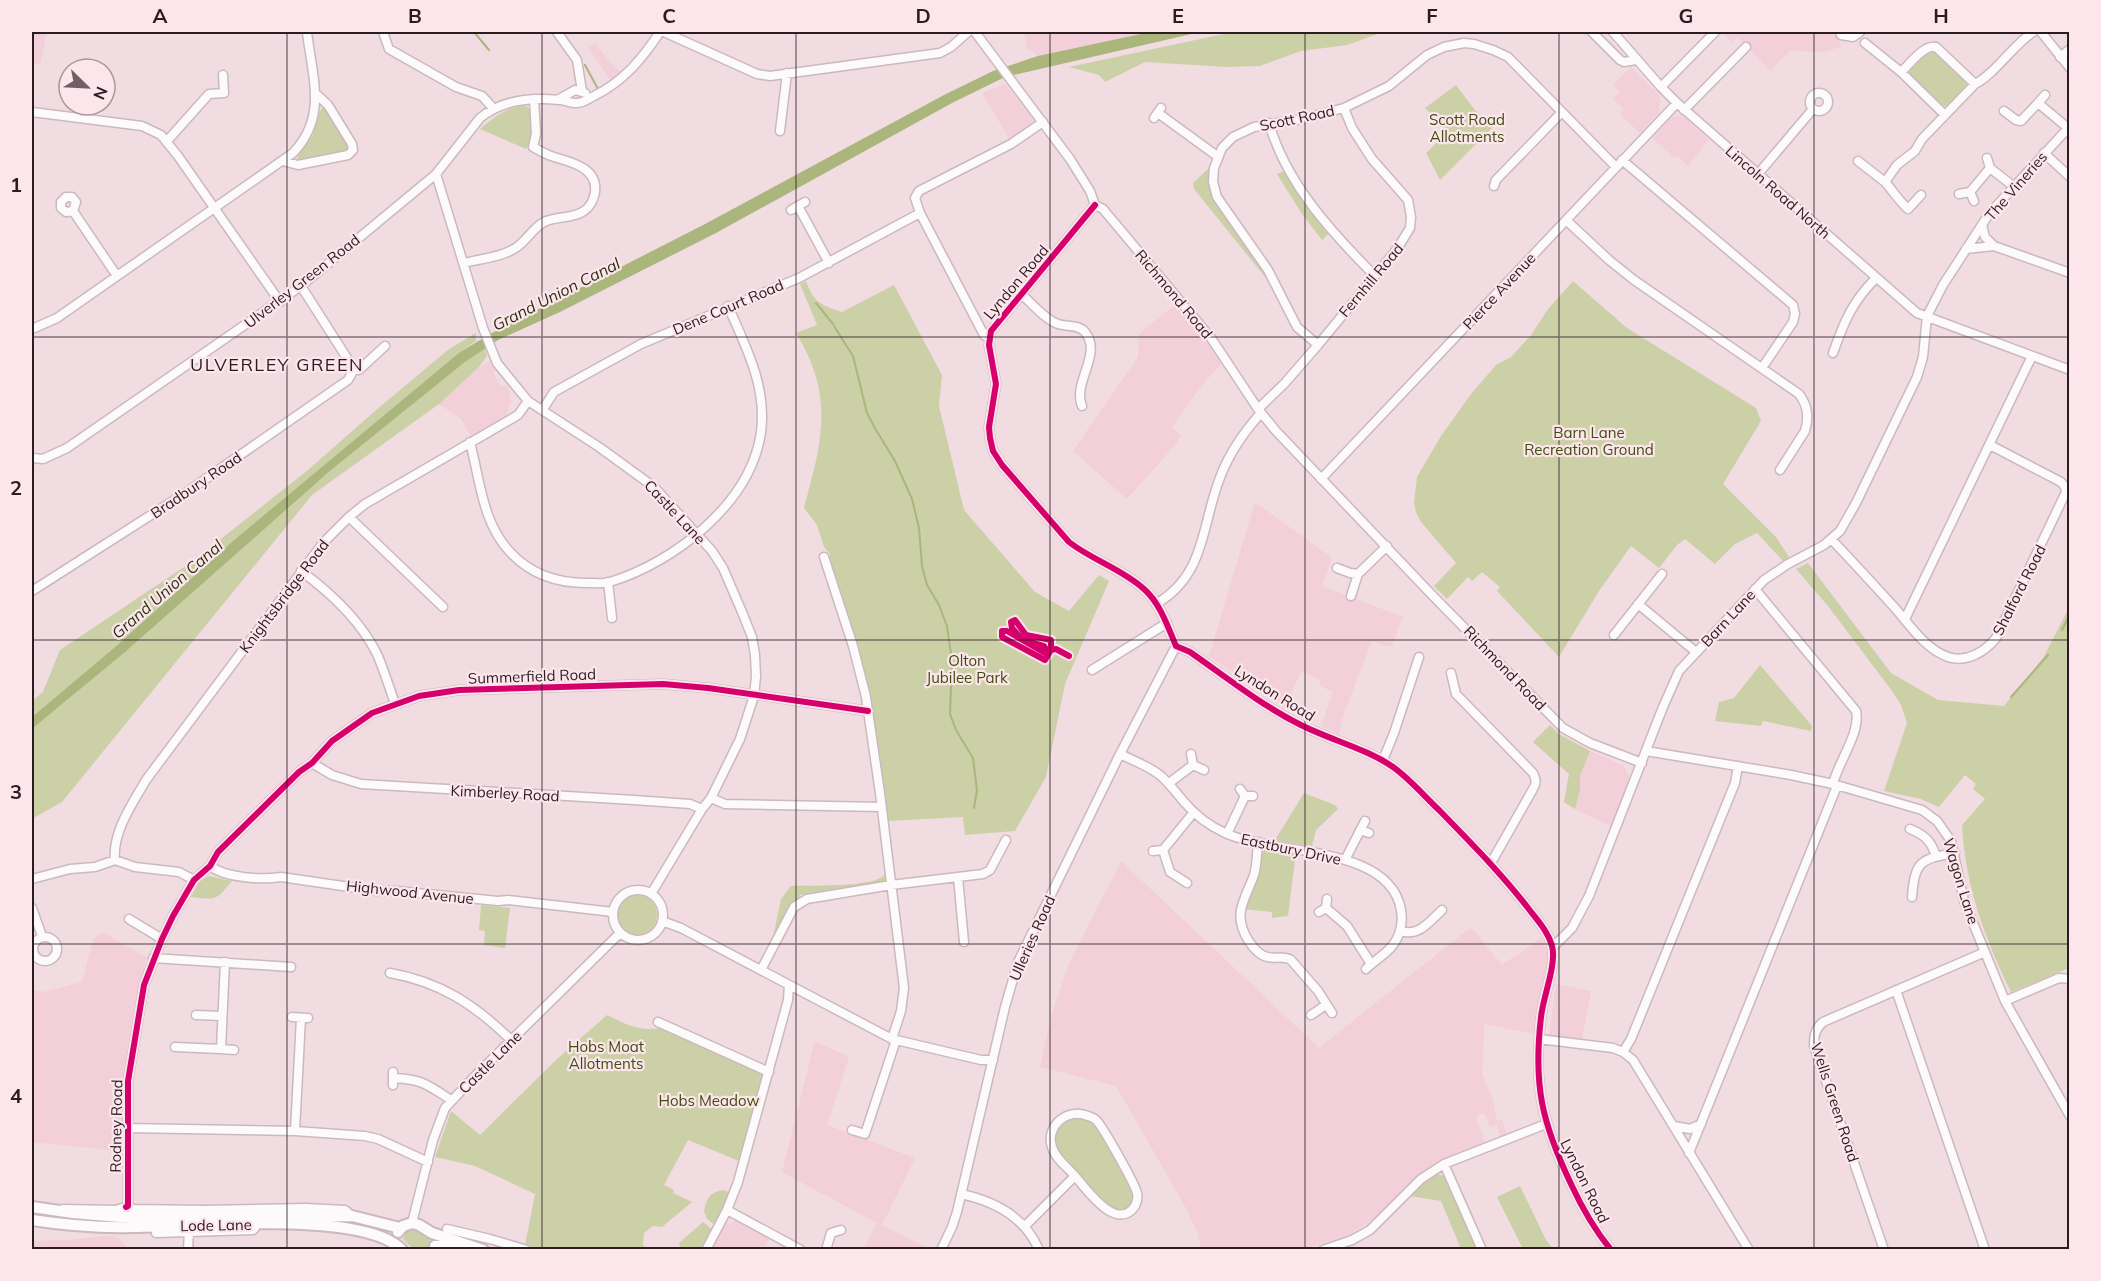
<svg xmlns="http://www.w3.org/2000/svg" width="2101" height="1281" font-family="Mulish,sans-serif">
<rect width="100%" height="100%" fill="#f1dce2"/>
<!-- built -->
<path fill="#f2cfd9" d="M32,32h15l-7,32 -8,-1z
M1024,32h126l-112,24 -11,-8z
M1722,32h111l5,2 3,13 -18,5 -33,-1 -20,20 -32,-34 -6,5z
M595,43l20,25 7,4 -11,8 -23,-32z
M1631,67l29,29 -1,16 -19,21 -20,-19 4,-5 -11,-10 7,-7 -7,-7z
M1005,84l28,35 -1,4 -22,17 -28,-47z
M1680,116l5,2 24,22 -21,26 -11,-10 -2,2 -23,-20 20,-21z
M1174,305l32,36 15,23 -18,20 -31,43 9,9 -5,8 -49,55 -54,-48 65,-94 1,-23z
M489,361l6,10 -2,2 8,13h7l3,16 -5,13 -35,21 -10,-17 -22,-15 39,-36z
M1255,502l77,56 -10,28 81,31 -12,30 -19,-6 -29,75 -4,18 -18,-8 12,-34 -13,-6 -1,-7 -18,-8 -16,37 -76,-52z
M1550,725l9,9 15,10 50,22 6,13 -19,47 -36,-17 -11,-7 5,-28 -36,-32z
M1121,861l198,187 152,-121 31,38 39,-27 8,16 -16,80 -48,-10 -1,7 -2,43 11,25 4,22 5,-2 5,16 -7,2 -3,-13 -7,3 -6,-14 -8,3 9,27 -39,16 -37,23 -28,32 -31,20 -28,10 -25,6 -96,-1 -4,-17 -11,-24 -70,-122 -76,-19 11,-49 17,-52z
M103,932l44,26 -12,45 -8,47 -6,101 -89,-9v-152l11,2 39,-10 11,-43z
M1556,984l35,7 -9,48 -33,-4z
M815,1041l34,16 -22,68 88,33 -33,67 47,24h-65l13,-26 -95,-51z
M736,1221l33,17 -5,11h-53l15,-25z
M114,1235l7,5 5,7 16,2h-110v-8l38,-1z"/>
<!-- green -->
<path fill="#ccd0a7" d="M1233,32h150l-36,13 -46,6 -41,15 -34,1 -81,-5 -40,20 -6,-7 -30,-8z
M1933,48l34,33 1,7 -19,17 -5,1 -35,-32 1,-5 19,-20z
M1456,85l18,24 19,18 -53,53 -14,-27 23,-22 -24,-23z
M523,105l8,4 1,30 -6,10 -46,-20c14,-12 25,-20 43,-24z
M323,107l3,1 24,39 -4,5 -46,9 -3,-1c2,-9 11,-16 16,-25 3,-9 4,-22 10,-28z
M1210,167l1,19 59,97 -76,-94 -1,-6z
M1286,170l22,38 20,26 -6,6 -20,-26 -25,-40z
M806,281c8,22 15,24 36,31l52,-27 48,90 -3,31 25,104 71,82 34,19 30,-36 10,6 -44,103 -19,93 -31,54 -50,4 -2,-18 -75,4 -17,-120 -22,-83 -19,-56v-8l-6,-7 -7,-22 -13,-17c18,-67 31,-111 -8,-175l21,-8 -17,-41z
M1573,281l54,47 129,80 5,13 -38,63 53,53 13,20 -6,4 -26,-28 -22,11 -20,20 -30,-25 -8,6 -18,23 -28,-22 -32,45 -40,66 -62,-66 3,-4 -18,-15 -10,9 -4,-4 -21,22 -13,-13 22,-23 -35,-41 -5,-10 -2,-9 3,-26 24,-41 30,-42 25,-29 15,-8 20,-22 17,-26z
M476,333v8l-16,11 -226,188 -119,107 -83,70v-16l11,-9 17,-42 133,-89 115,-91 67,-59 74,-62z
M485,348l2,8 -9,12 -39,36 -127,91 -250,307 -30,17v-90l92,-76 206,-182 135,-109z
M1808,563l83,110 47,27 66,6 39,-48 26,-50v360l-58,24c-26,-53 -46,-107 -49,-167l23,-26 -12,-10 3,-5 -11,-9 -26,32 -18,-8 -37,-8 23,-68 -6,-18 -9,-14 -64,-85 -32,-37z
M1760,665l48,56 4,5 -1,5 -48,-10 -2,5 -46,-5 4,-19 15,-4z
M1550,725l9,9 31,17 -10,25v13l-5,20 -11,-7 5,-28 -36,-32z
M1304,793l31,12 3,4 -22,21 -4,16 -37,-6z
M1264,849l32,3 -8,64 -16,2v-6l-29,-3 13,-28z
M885,874v10l-47,6 -2,-1 -36,6 -1,5 -21,32 -4,1 7,-34 10,-13c18,-1 85,2 94,-12z
M209,876l23,5c-17,20 -15,19 -41,16l9,-16z
M617 915a20 20 0 1 1 40 0a20 20 0 1 1-40 0Z
M481,905l29,3 -5,40 -21,-3 1,-14 -6,-1z
M607,1015c18,9 33,17 54,13l102,46 -24,87 -51,-21 -24,45 10,5 -1,3 19,9 -30,25 -9,-1 -9,7 -1,12 4,4 -107,1 -15,-5 10,-51 -60,-28 -40,-9 16,-46 29,24 76,-75z
M1076,1116l19,6 37,65c5,14 1,21 -13,25l-14,-6 -48,-53 -4,-15 7,-15z
M1437,1174l8,2 35,73h-19l-20,-48 -31,-5 12,-11z
M1520,1186l26,54 7,9h-30l-26,-52z
M723,1190l7,2 -14,34 -9,-7 -3,-8c2,-12 6,-19 19,-21z
M703,1222l10,8 -10,19h-22l-2,-6z
M415,1228l15,12 1,4 -4,5h-14l-10,-10 4,-10z"/>
<!-- water -->
<path fill="#abb67c" d="M1150,32h50l-195,45 -53,26 -236,130 -156,79 -62,28 -33,22 -135,109 -206,182 -92,76v-12l83,-70 119,-107 226,-188 32,-19 213,-109 239,-129 49,-24 45,-15z"/>
<g fill="none" stroke-linecap="round" stroke-linejoin="round">
<!-- stream -->
<path stroke="#abb67c" stroke-width="2" d="M474,32l15,18
M585,65l13,24
M816,303l17,21
M834,326l19,30 14,57 9,17 19,31 17,38 7,29 3,38 5,19 12,20 8,21 5,35 -2,53 6,16 17,28 4,32 -3,18
M2062,630l8,-16
M2011,697l37,-42"/>
<!-- minor casing -->
<g stroke="#cab9be" stroke-width="11">
<path id="minor" d="M383,32l6,17 67,38 26,9 11,12
M557,32l20,28 5,31
M664,32l93,42 13,2 170,-23 11,-6 17,-15
M975,32l95,127 20,32 5,14 8,4 108,129 47,71 18,22 157,165 130,132 27,15 52,20
M1592,32l28,28 4,2 12,-2
M1613,32l48,55 16,16 240,210 153,57
M1848,32l-7,3 12,2 7,-5
M2041,32l29,36
M1865,43l36,29 44,43
M2060,57l10,-8
M1901,72c9,-8 22,-27 35,-25l39,37
M1661,87l54,-55
M1810 102a9 9 0 1 1 18 0a9 9 0 1 1-18 0Z
M559,99l16,-9 10,3
M2038,103l7,-8
M1684,110l62,-63
M2004,111l12,9 5,1 17,-18 30,25
M32,112l110,14 19,9 17,21 102,146
M1158,113l59,43
M1154,118l7,-10
M1269,123c17,60 63,110 106,153
M780,131l7,-58
M167,141l42,-47 15,-1 -1,-18
M2044,153l26,24
M1987,158l3,10
M1622,160l171,145 2,9 -2,8 -31,46
M283,161l15,4 50,-10 5,-5 -1,-6 -24,-39 -13,-12
M1858,161l27,21
M436,174l47,154 14,35 31,38 71,46 55,40 58,64 11,17 19,44 10,25 3,18 1,21 -2,20 -14,43 -29,59 -9,11 -51,85
M1758,174l55,-65
M1494,186l2,-6 65,-67
M1970,192l4,9
M1959,194l11,-2 20,-24 23,18
M1921,195l-13,14c-9,-8 -15,-18 -23,-27l12,-17 18,-14 7,-12 53,-55c21,-11 37,-38 58,-52
M1095,205l-104,126 -2,14 7,39 -7,43 1,11 3,13 9,14 67,77c23,18 53,27 75,47 16,14 24,38 32,57l14,6c36,25 71,53 109,72 31,16 66,24 94,43 17,12 31,29 46,43 31,32 62,63 89,98 9,12 20,23 24,38 5,18 -9,51 -11,71 -8,68 1,106 30,167 11,24 23,45 40,66
M798,206l31,57
M791,210l14,-8
M73,211l3,-9 -4,-5h-6l-5,5v6l5,4 7,-1 44,65
M1566,220l43,40 25,20 165,114c9,12 10,23 6,37l-25,39
M1982,225l3,12 9,9
M1966,249l28,-3 76,27
M464,263c16,-4 39,-6 53,-16 10,-7 15,-18 27,-25 12,-6 29,-3 40,-11 6,-4 10,-12 11,-19 3,-24 -24,-30 -41,-35 -7,-2 -14,-6 -21,-10l3,-13 -2,-35
M1021,294c11,9 23,25 37,30 9,3 20,0 27,8 18,22 -13,51 -3,74
M32,329l25,-11 236,-165c35,-37 19,-76 14,-121
M989,338l-5,-3 -64,-122 -5,-15 4,-7 92,-47 32,-22
M1318,345l-21,-18 -29,-57 -51,-73 -4,-15 1,-14 8,-20 11,-11 21,-10 48,-8 42,-11 45,-22 38,-31 17,-8 20,-4 10,1 19,6 15,7 108,110
M1833,353c11,-31 19,-51 43,-75
M353,370h6l26,-24
M543,409l11,-17 87,-48 158,-66 121,-65
M1258,409l26,-25 34,-39 79,-96 13,-21 1,-11 -3,-17 -36,-41 -20,-31 -8,-20
M470,442c10,38 12,80 40,110 21,23 47,31 77,31 7,0 16,1 23,-1 65,-20 141,-79 151,-150 6,-45 -15,-85 -33,-126
M32,458l11,1 24,-11 234,-162 135,-112 44,-56c22,-18 51,-21 79,-18 6,0 13,4 18,3 6,0 12,-5 17,-7 30,-15 48,-37 66,-64
M1321,479l356,-376
M349,517l94,90
M1832,540c21,22 42,45 62,67 16,18 31,42 54,50 18,6 37,-5 48,-19l70,-146 -1,-5 -4,-5 -71,-37
M824,557l29,89 13,51 14,96 24,195 -3,23 -9,28
M1337,568l13,5 8,1
M301,571c30,22 59,49 76,83 6,14 11,29 16,44
M608,582l4,36
M1755,589l101,122c5,22 -18,51 -23,73
M32,591l155,-99 161,-112 4,-7v-7l-51,-80
M1351,596l7,-22 29,-28
M1156,604c51,-30 45,-80 65,-129 9,-23 23,-43 40,-62
M1638,604l58,48
M1905,619l127,-263
M1614,635l48,-61
M1092,670l75,-47
M1451,673l5,21 77,79c3,6 4,10 0,16l-42,74
M1646,751l145,24 42,9 89,26 15,11 14,20 13,60 41,100 65,115
M1120,754c14,7 29,12 41,22 9,8 16,18 24,27 11,13 25,23 40,30 47,22 165,11 176,77 2,12 0,24 -8,35 -7,9 -19,16 -27,24
M1191,754l2,11 11,5
M1383,760l11,-27 25,-76
M312,763l20,12 29,9 273,16 56,4 12,5
M1169,783l24,-18
M1240,789l5,7h8
M711,798l14,6 156,3
M1910,829c15,6 21,12 26,27
M1360,830l9,3
M1227,834l18,-38
M1258,842c-1,11 -1,23 -4,33 -9,25 -22,38 -6,65 4,6 9,13 16,16 9,4 19,-1 27,4l27,31 14,22
M1163,850l7,22 17,11
M1153,851l10,-1 31,-38
M115,860c-3,-28 18,-57 31,-80l177,-237 26,-26 16,-13 153,-89 10,-14
M1345,860l20,-39
M210,866c16,12 51,14 71,11l96,14h19l102,10 10,-1 105,12
M958,877l6,65
M32,879l38,-10 25,-2 20,-7 20,7 44,5 15,8
M613 915a25 25 0 1 1 50 0a25 25 0 1 1-50 0Z
M1912,897c3,-36 8,-38 43,-44
M32,908l10,28
M1326,908l21,18 24,38
M1319,912l7,-4 1,-9
M129,919l33,20
M662,921l19,7 211,111 89,21h12
M1400,931c19,6 29,-9 42,-21
M33 949a12 12 0 1 1 24 0a12 12 0 1 1-24 0Z
M1553,947l19,-19 17,-32 74,-189 16,-36 85,-91 24,-16 36,-19 16,-14 16,-28 61,-126 6,-20 4,-41 16,-31 46,-71 81,-88
M153,958l138,9
M761,970l33,-63 13,-8 84,-14 92,-11 7,-4 16,-30
M390,973c51,9 85,32 121,67
M1896,990l89,260
M2005,1001l54,-23 11,1
M196,1015l26,1
M1311,1015l15,-10
M292,1017l16,1
M658,1022l111,50
M1539,1039l74,9 10,4 10,8 116,190
M175,1047l46,2 4,-87
M221,1049l13,1
M1623,1052l8,-13 104,-256 3,-17
M393,1078c29,1 35,7 58,22
M393,1085v-13
M1674,1126l16,3 11,-5
M127,1128l168,3 70,5 13,3 50,23
M852,1130l13,4 31,-94
M295,1131l6,-113
M1689,1153l148,-367
M1444,1164l38,86
M961,1194c33,7 64,23 78,56
M128,1206v-125l16,-96 18,-46 11,-23 21,-36 16,-14 8,-14 81,-80 13,-9 20,-22 40,-28 47,-17 40,-6 204,-6 45,4 160,23
M63,1209l53,1 12,-4 5,3 73,1 100,-2 39,2 7,6
M727,1210l74,40
M412,1223l21,-83 12,-32 30,-32 145,-143
M1025,1226l50,-50c11,13 42,57 60,30 2,-4 3,-9 2,-13 -2,-9 -35,-68 -41,-73 -2,-2 -5,-3 -8,-4 -20,-9 -43,10 -36,31 3,11 15,20 23,29
M447,1229l43,10 37,11
M156,1233l97,-3 2,-2 -1,-4
M188,1250l1,-21
M706,1250l21,-40 11,-28 50,-182 1,-15
M826,1250l5,-17 10,-3
M941,1250l11,-23 5,-15 48,-205 13,-45 102,-208 56,-108
M1323,1250l29,-10 18,-10 51,-51 23,-15 102,-40
M1884,1250l-70,-204c0,-11 1,-17 9,-24l162,-70"/>
</g>
<!-- major casing -->
<g stroke="#cab9be" stroke-width="14">
<path id="major" d="M32,1207l41,6 47,4 232,-1 48,12
M32,1220c33,5 66,8 100,7 57,0 233,-18 270,23
M398,1232l5,-6 9,-3 7,2 13,8 51,17
M435,1246h26"/>
</g>
<!-- minor -->
<use href="#minor" stroke="#fdfafb" stroke-width="8"/>
<!-- major -->
<use href="#major" stroke="#fdfafb" stroke-width="10"/>
<!-- cycleway casing -->
<g stroke="#fde5ec" stroke-width="10">
<path id="cycleway" d="M1095,205l-104,126 -2,14 7,39 -7,43 1,11 3,13 9,14 67,77c23,18 53,27 75,47 16,14 24,38 32,57l14,6c36,25 71,53 109,72 31,16 66,24 94,43 17,12 31,29 46,43 31,32 62,63 89,98 9,12 20,23 24,38 5,18 -9,51 -11,71 -8,68 1,106 30,167 11,24 23,45 40,66
M1051,650l-6,10 -43,-23v-6h5l38,22 2,-2 -3,-5 -22,-7 -10,-11 -1,-6 4,-2 11,15 25,5v10l5,-1 13,7
M126,1207l2,-1v-125l16,-96 18,-46 11,-23 21,-36 16,-14 8,-14 81,-80 13,-9 20,-22 40,-28 47,-17 40,-6 204,-6 45,4 160,23"/>
</g>
<!-- cycleway -->
<use href="#cycleway" stroke="#d6006c" stroke-width="6"/>
</g>
<!-- grid -->
<path fill="none" stroke="#2a1c20" stroke-width="1.5" stroke-opacity="0.55" d="M287,32v1218M542,32v1218M796,32v1218M1050,32v1218M1305,32v1218M1559,32v1218M1814,32v1218M32,337h2038M32,640h2038M32,944h2038"/>
<g text-anchor="middle" dominant-baseline="central" stroke-width="4.5" stroke-linejoin="round" paint-order="stroke">
<!-- street labels -->
<g font-size="15" fill="#2a1c20" stroke="#fde5ec">
<text transform="translate(1297 118) rotate(-12)">Scott Road</text>
<text transform="translate(2016 186) rotate(-49)">The Vineries</text>
<text transform="translate(1778 192) rotate(41)">Lincoln Road North</text>
<text transform="translate(1371 280) rotate(-50)">Fernhill Road</text>
<text transform="translate(302 281) rotate(-38)">Ulverley Green Road</text>
<text transform="translate(1016 282) rotate(-50)">Lyndon Road</text>
<text transform="translate(1499 291) rotate(-47)">Pierce Avenue</text>
<text transform="translate(1174 294) rotate(50)">Richmond Road</text>
<text transform="translate(728 307) rotate(-23)">Dene Court Road</text>
<text transform="translate(196 485) rotate(-34)">Bradbury Road</text>
<text transform="translate(675 512) rotate(47)">Castle Lane</text>
<text transform="translate(2019 590) rotate(-63)">Shalford Road</text>
<text transform="translate(284 596) rotate(-53)">Knightsbridge Road</text>
<text transform="translate(1728 618) rotate(-47)">Barn Lane</text>
<text transform="translate(1505 668) rotate(46)">Richmond Road</text>
<text transform="translate(532 676) rotate(-2)">Summerfield Road</text>
<text transform="translate(1275 693) rotate(32)">Lyndon Road</text>
<text transform="translate(505 793) rotate(3)">Kimberley Road</text>
<text transform="translate(1291 849) rotate(12)">Eastbury Drive</text>
<text transform="translate(1961 881) rotate(73)">Wagon Lane</text>
<text transform="translate(410 892) rotate(6)">Highwood Avenue</text>
<text transform="translate(1032 938) rotate(-66)">Ulleries Road</text>
<text transform="translate(490 1062) rotate(-45)">Castle Lane</text>
<text transform="translate(1835 1102) rotate(72)">Wells Green Road</text>
<text transform="translate(116 1126) rotate(-89)">Rodney Road</text>
<text transform="translate(1585 1181) rotate(64)">Lyndon Road</text>
<text transform="translate(216 1225) rotate(-1)">Lode Lane</text>
</g>
<!-- park labels -->
<g font-size="15" fill="#3e4e0e" stroke="#fde5ec">
<text x="1467" y="119">Scott Road<tspan x="1467" dy="17">Allotments</tspan></text>
<text x="1589" y="432">Barn Lane<tspan x="1589" dy="17">Recreation Ground</tspan></text>
<text x="967" y="660">Olton<tspan x="967" dy="17">Jubilee Park</tspan></text>
<text x="606" y="1046">Hobs Moat<tspan x="606" dy="17">Allotments</tspan></text>
<text x="709" y="1100">Hobs Meadow</text>
</g>
<!-- water labels -->
<g font-size="16" font-style="italic" fill="#28330e" stroke="#fde5ec">
<text transform="translate(556 294) rotate(-27)">Grand Union Canal</text>
<text transform="translate(167 589) rotate(-41)">Grand Union Canal</text>
</g>
<!-- quarter labels -->
<g font-size="18" letter-spacing="1.5" fill="#2a1c20" stroke="#fde5ec">
<text x="277" y="364">ULVERLEY GREEN</text>
</g>
</g>
<!-- border -->
<rect width="2101" height="1281" fill="none" stroke="#fde5ec" stroke-width="66"/>
<!-- north arrow -->
<g transform="translate(87 87) rotate(114)"><circle r="28" fill="#fde5ec" stroke="#a9959a" stroke-width="1.5"/>
<path d="M0-4.5L10 22L0 15L-10 22Z" fill="#705f64"/>
<text y="-9" font-size="16" font-weight="bold" text-anchor="middle" fill="#2a1c20">N</text>
</g>
<rect x="33" y="33" width="2035" height="1215" fill="none" stroke="#2a1c20" stroke-width="2"/>
<g font-size="20" text-anchor="middle" font-weight="bold" fill="#2a1c20">
<text x="160" y="23">A</text>
<text x="415" y="23">B</text>
<text x="669" y="23">C</text>
<text x="923" y="23">D</text>
<text x="1178" y="23">E</text>
<text x="1432" y="23">F</text>
<text x="1686" y="23">G</text>
<text x="1941" y="23">H</text>
<text x="16" y="192">1</text>
<text x="16" y="495">2</text>
<text x="16" y="799">3</text>
<text x="16" y="1103">4</text>
</g>
</svg>
